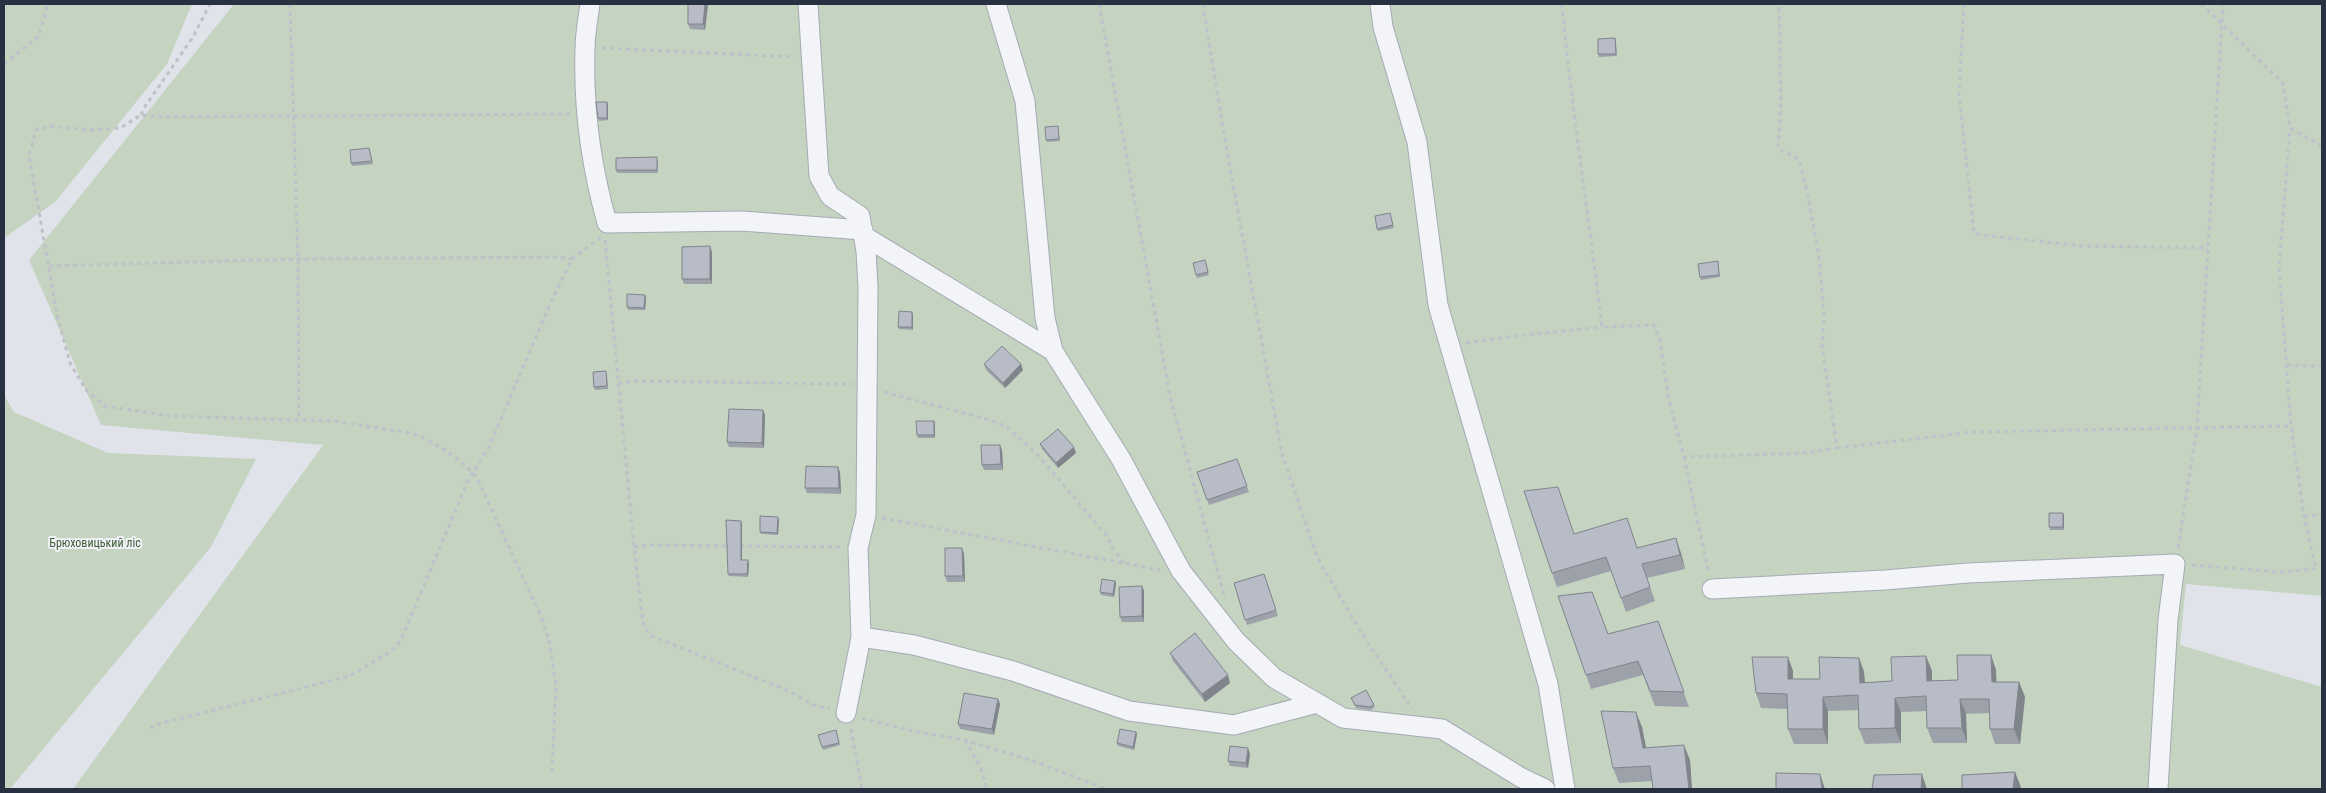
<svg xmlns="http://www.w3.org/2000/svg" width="2326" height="793" font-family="'Roboto Condensed',sans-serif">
<rect width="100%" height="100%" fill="#e0e3e9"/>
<!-- green -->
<path fill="#c5d3c1" d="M4,4h188l-25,60 -112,138 -51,36z
M234,4h2088v592l-136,-12 -6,61 142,42v102h-2249l250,-344 -222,-20 -72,-165z
M4,395l10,17 94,41 148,6 -45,88 -201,242h-6z"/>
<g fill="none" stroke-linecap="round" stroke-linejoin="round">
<!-- minor casing -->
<g stroke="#a5aab3" stroke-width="21">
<path id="minor" d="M590,4c-2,15 -5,30 -5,45 -2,60 6,117 22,174l135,-2 121,9
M808,4l11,172 11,20 30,20 6,35 2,36 -2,228 -8,33 3,89 53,8 99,26 116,40 105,14 83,-22
M996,4l29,97 20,217 8,33 68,108 60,112 55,70 38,37 69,40 99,11 78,48 25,12
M1380,4l3,23 34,115 21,163 110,379 17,105
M864,236l189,115
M1712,589l173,-9 83,-7 207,-9 -7,56 -10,169
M846,713l15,-76"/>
</g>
<!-- path -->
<path stroke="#bec1c8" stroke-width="3" stroke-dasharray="4 4" stroke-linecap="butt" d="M290,4l8,255 1,160
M1099,4l71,392 55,203
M1203,4l19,119 60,331 36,105 43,73 51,77
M1562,4c10,108 27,215 40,323l52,-2 6,17 9,58 15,57 122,-4 31,-5 -15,-104 2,-27 -5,-60 -11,-62 -9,-36 -21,-10 3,-48 -2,-97
M1964,4l-5,89 15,140 7,2 101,11 126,2
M2201,4l82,79 7,45 32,18
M602,48l193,9
M4,64l35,-28 8,-30 -1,-2
M141,115l3,-7 49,-71 17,-33
M605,240l29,307 9,75 6,13 140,56 24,14 17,4
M49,266l249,-7 260,-2 14,2
M1466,343l49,-7 87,-9
M2287,365l35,1
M618,383l17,-2 217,3
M884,392l106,28 17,7 30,27 70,82 6,13 12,15
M1837,448l135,-16 319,-6
M1684,457l25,117
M2304,517l18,-3
M882,518l278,52
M740,546l101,1
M634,547l17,-2 80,1
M2178,548l19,-122 26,-422
M2192,565l87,7 37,-3 -12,-52 -13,-91 -12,-158 11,-140
M862,718l55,14 48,8 71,22 70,27
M150,728l5,-3 195,-49 44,-27 7,-9 68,-162 19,-29 63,-147 21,-43 29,-22
M851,729l11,60
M965,740l16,28 6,21
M552,772l4,-86 -7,-45 -8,-25 -64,-138 -12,-13 -20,-15 -23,-13 -13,-4 -75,-12 -163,-5 -66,-10 -19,-16 -16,-27 -13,-48 -28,-160 7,-25 14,-4 39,4 31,-2 21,-13 20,2 409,-3"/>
<!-- minor -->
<use href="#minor" stroke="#f3f4f7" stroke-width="19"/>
</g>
<!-- wall -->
<path fill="#9da2aa" d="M708,4l-3,26 -15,-1 -2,-5z
M1615,38l1,3 1,15 -18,1 -1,-3z
M607,102l1,3v15l-9,1 -1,-3z
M1058,126l2,15 -13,1 -1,-2z
M370,151l3,13 -21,2 -1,-3z
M658,160v13h-41l-1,-3z
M1390,213l4,15 -16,3 -1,-2z
M710,246l2,6v32h-28l-2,-5z
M1718,261l2,16 -19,3 -1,-3z
M1206,263l3,12 -12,3 -1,-3z
M645,295l1,3 -1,12h-17l-1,-3z
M913,315v15l-14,-1 -1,-2z
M984,364l39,6 -18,18 -19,-18z
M607,374l1,15 -13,1 -1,-3z
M765,415l-1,33 -35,-1 -2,-5z
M934,421l1,3v14h-17l-1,-3z
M1040,444l36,9 -18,15 -16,-19z
M1002,450l1,20h-19l-2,-5z
M1237,459l12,33 -40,13 -12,-33z
M840,472l1,22 -34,-1 -2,-5z
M2063,513l1,3v14h-14l-1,-3z
M779,520l-1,15 -17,-1 -1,-2z
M741,521l1,3v36l7,3 -1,14 -19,-1 -1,-2z
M1574,534l63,13 44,6 4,16 -38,9 8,23 -29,11 -15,-41 -54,16 -5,-14z
M962,548l2,6 1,28h-18l-2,-6z
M1264,574l14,42 -31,9 -13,-42z
M1115,581l1,2 -2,14 -13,-2 -1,-3z
M1142,586l2,5v31h-22l-2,-5z
M1558,596l50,38 50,-13 31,86 -34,-1 -12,-31 -52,14z
M1170,653l60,30 -25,19 -32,-41z
M1991,655l5,15v12h23l6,15 -5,47h-25l-5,-15 -1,-16 -23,1 1,29h-34l-6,-15v-17l-26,1v31l-36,1 -6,-15v-19l-31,1v33h-34l-6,-15v-20l-27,-1 -5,-15 32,-36 5,14v8h27l39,-21 5,14 1,11 27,-2 34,-25 6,15v10l26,-1z
M1351,698l23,7 1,2 -4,3 -15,-2z
M998,699l2,5 -6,31 -34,-6 -2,-5z
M1642,727l4,21 44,12 2,29h-39l-1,-8 -33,2 -6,-15z
M836,730l4,15 -17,5 -5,-15z
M1137,734l-3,16 -16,-4 -1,-3z
M1250,754l-2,14 -18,-2 -2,-5z"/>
<!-- shaded-wall -->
<path fill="#80848b" d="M705,4h3l-3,26 -2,-6z
M607,102l1,3v15l-1,-2z
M710,246l2,6v32l-2,-5z
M645,295l1,3 -1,12 -1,-2z
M912,312l1,3v15l-1,-3z
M1021,364l2,6 -18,18 -2,-5z
M763,410l2,5 -1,33 -2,-5z
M934,421l1,3v14l-1,-3z
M1000,445l2,5 1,20 -2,-6z
M1074,447l2,6 -18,15 -2,-5z
M838,467l2,5 1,22 -2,-6z
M2063,513l1,3v14l-1,-3z
M778,517l1,3 -1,15 -1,-2z
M741,521l1,3v39l-1,-3z
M1676,538l5,15 4,16 -5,-14z
M962,548l2,6 1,28 -2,-6z
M748,560l1,3 -1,14 -1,-3z
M1115,581l1,2 -2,14 -1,-3z
M1142,586l2,5v31l-2,-6z
M1991,655l5,15 1,27 -5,-15z
M1926,656l6,15v25l-5,-15z
M1788,657l5,14v23l-5,-15z
M1859,658l5,14 2,26 -6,-15z
M1228,675l2,8 -25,19 -3,-8z
M2019,682l6,15 -5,47 -6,-15z
M1823,697l5,14v33l-5,-15z
M1895,698l6,14v31l-6,-15z
M998,699l2,5 -6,31 -2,-6z
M1960,699l6,15 1,29 -5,-15z
M1636,712l6,15 7,36 -6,-15z
M1136,732l1,2 -3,16 -1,-3z
M1684,745l6,15 2,29h-3z
M1248,748l2,6 -2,14 -2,-5z
M2015,772l6,15 -1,2h-7z
M1820,774l5,15h-3z
M1922,774l5,15h-6z"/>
<!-- building -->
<path fill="#b7bcc6" stroke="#80848b" d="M688,4h17l-2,20h-15z
M1615,38l1,16h-18v-15z
M596,102h11v16h-9z
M1058,126l1,13 -13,1 -1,-13z
M369,148l3,13 -21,2 -1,-13z
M657,157v13h-41v-12z
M1390,213l3,12 -16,4 -2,-13z
M710,246v33h-28v-32z
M1205,260l3,12 -12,3 -3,-12z
M1718,261l1,14 -19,2 -2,-13z
M627,294l18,1 -1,13 -17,-1z
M899,311l13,1v15h-14z
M1002,346l19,18 -18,19 -19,-19z
M606,371l1,15 -13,1 -1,-15z
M729,409l34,1 -1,33 -35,-1z
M916,421h18v14h-17z
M1058,429l16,18 -18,16 -16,-19z
M981,445h19l1,19 -19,1z
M1237,459l10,27 -40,14 -10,-28z
M806,466l32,1 1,21h-34z
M1558,487l16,47 53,-16 10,30 39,-10 4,17 -38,9 8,23 -29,11 -15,-41 -54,16 -28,-82z
M2049,513h14v14h-14z
M760,516l18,1 -1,16 -17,-1z
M726,520l15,1v39h7l-1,14h-19z
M945,548h17l1,28h-18z
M1264,574l12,36 -31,10 -11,-37z
M1102,579l13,2 -2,13 -13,-2z
M1142,586v30l-22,1 -1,-30z
M1592,592l16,42 50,-13 26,71 -34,-1 -12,-30 -52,14 -28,-79z
M1195,633l33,42 -26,19 -32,-41z
M1957,655h34l1,27h27l-5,47h-24l-1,-30h-29l2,29h-35l-1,-32 -31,2v30l-36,1 -1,-34 -35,2v32h-35l-1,-35 -31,-1 -4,-36h36v22h32l-1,-22 40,1 1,25 32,-2 -1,-24 35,-1 1,25 31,-1z
M1366,690l8,15 -4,2 -15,-2 -4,-7z
M964,693l34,6 -6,30 -34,-5z
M1601,711l35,1 7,36 41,-3 5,44h-36l-3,-23 -37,2z
M1120,729l16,3 -3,15 -16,-4z
M836,730l3,13 -17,4 -4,-12z
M1230,746l18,2 -2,15 -18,-2z
M2015,772l-2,17h-51v-14z
M1776,773l44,1 2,15h-46z
M1922,774l-1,15h-49l2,-14z"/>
<g text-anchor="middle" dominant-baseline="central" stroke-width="4" stroke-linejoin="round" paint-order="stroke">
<!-- park labels -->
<g font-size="12" fill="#3c5d35" stroke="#f0f2f7">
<text x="95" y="543">Брюховицький ліс</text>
</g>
</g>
<!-- border -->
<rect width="2326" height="793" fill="none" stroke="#283141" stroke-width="10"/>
</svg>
